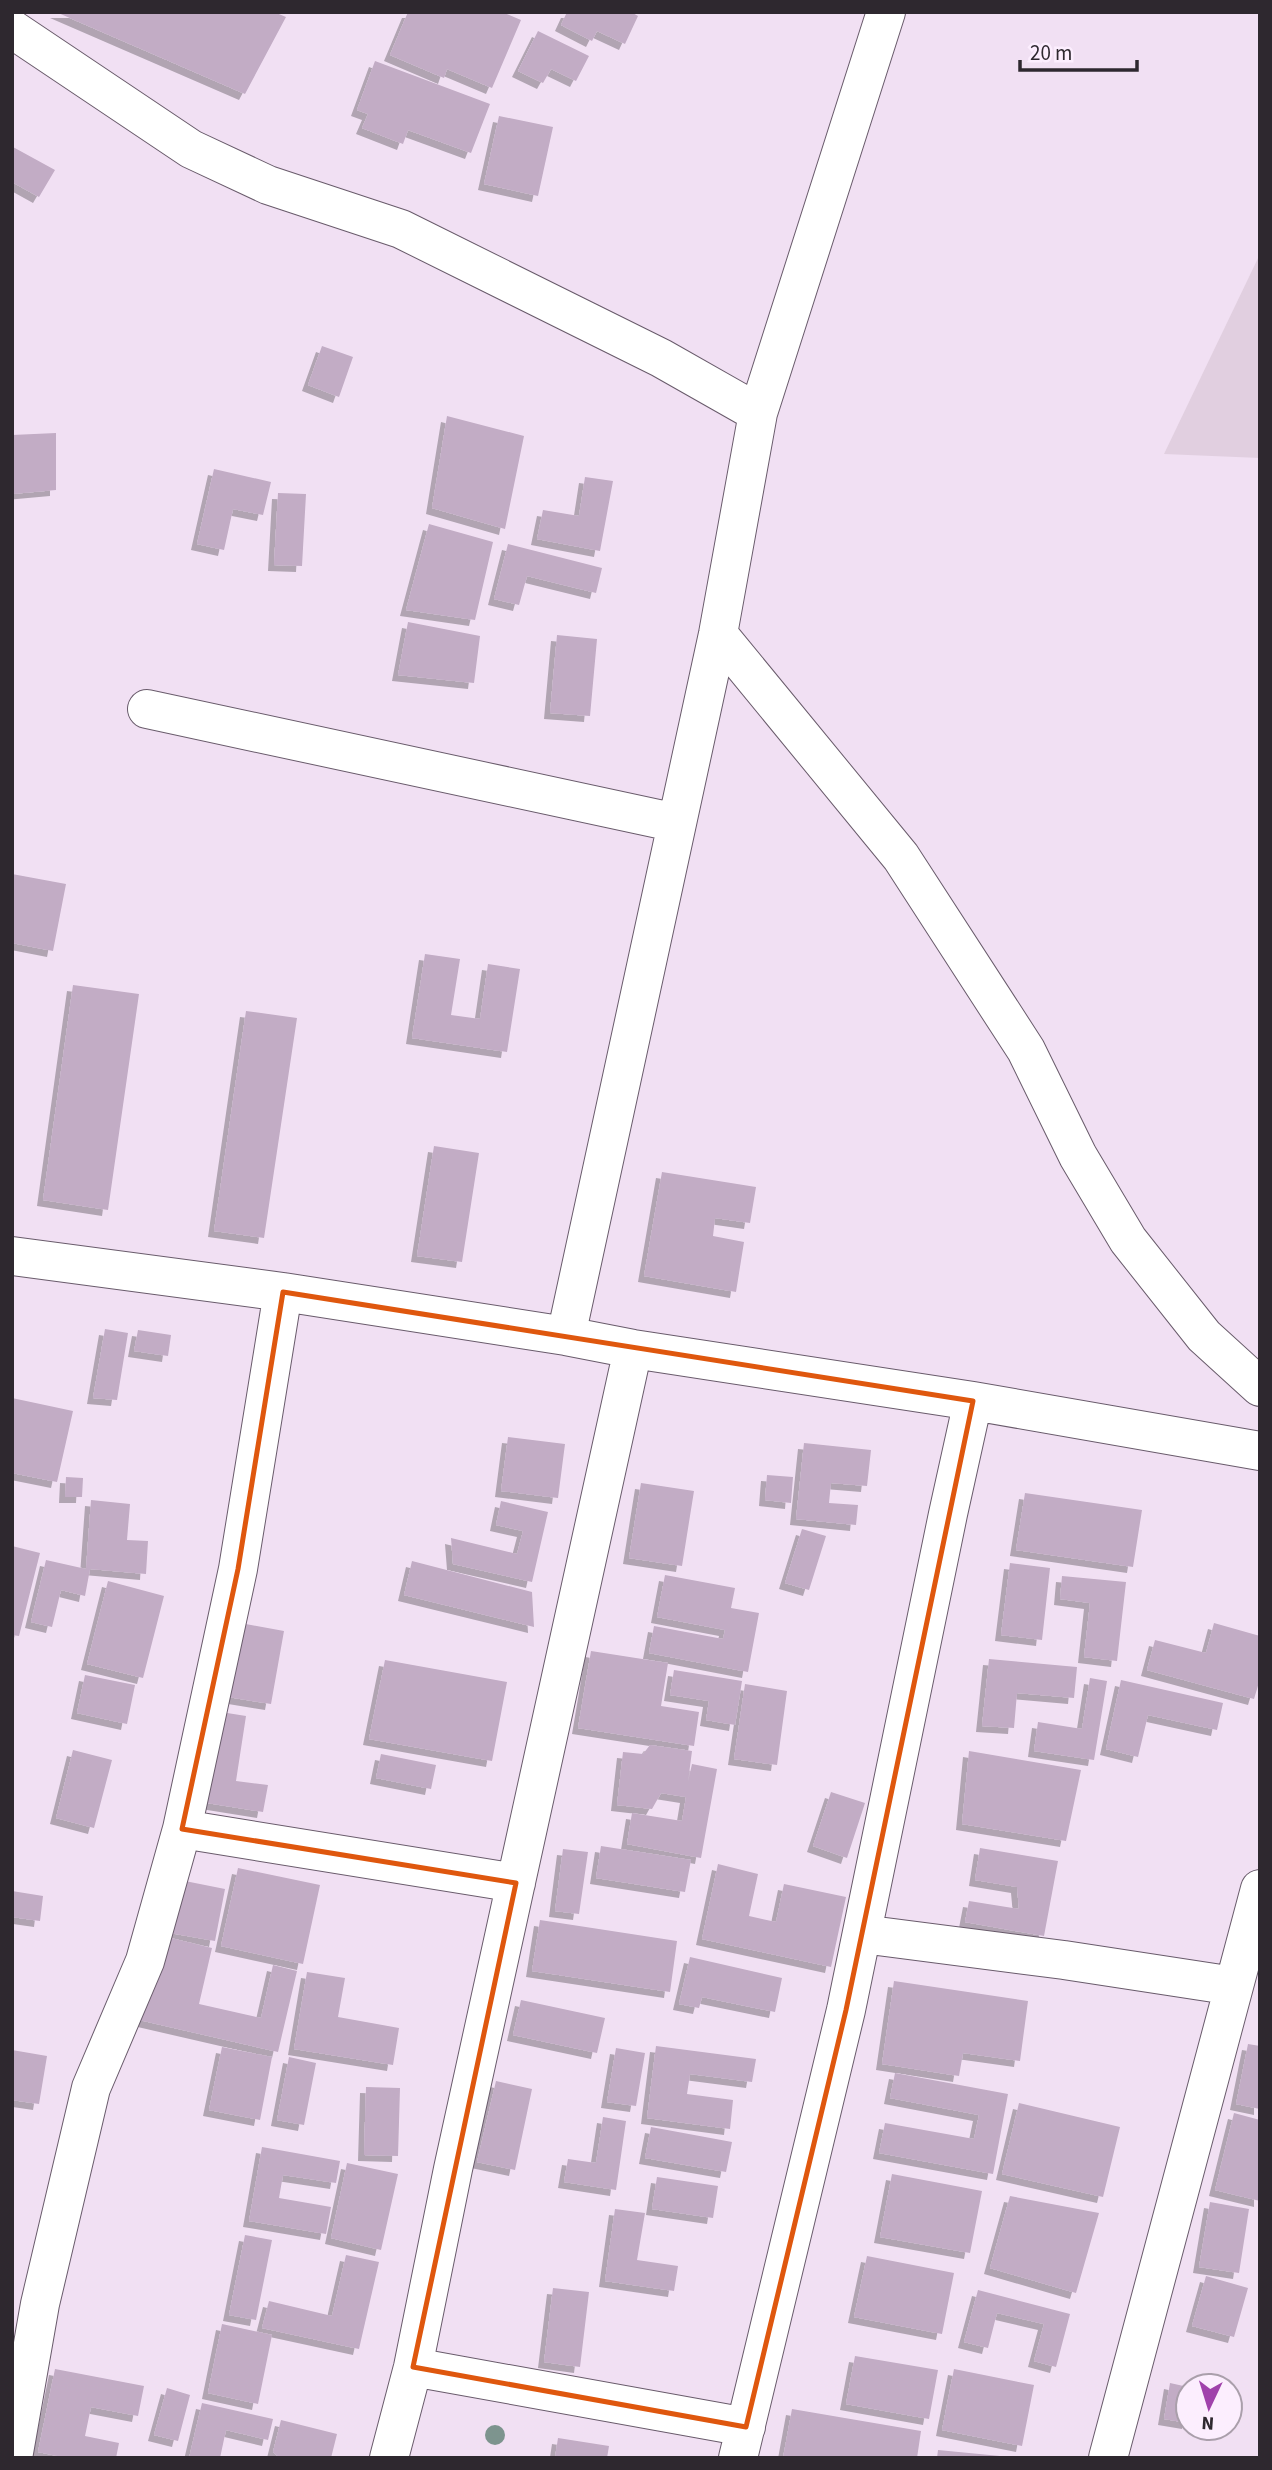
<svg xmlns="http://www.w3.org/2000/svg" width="1272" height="2470" font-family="'Source Sans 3',sans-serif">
<defs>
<filter id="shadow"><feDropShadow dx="-6" dy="6" stdDeviation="0" flood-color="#0004"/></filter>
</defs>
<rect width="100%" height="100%" fill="#f1e0f3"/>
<!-- education -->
<path fill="#e1cfe0" d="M1260,254v204l-96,-4z"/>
<!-- building -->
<path fill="#c2acc5" filter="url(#shadow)" d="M56,12h218l12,5 -41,77z
M408,12h94l19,8 -29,68 -45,-19 -3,9 -54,-23z
M567,12h64l7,4 -13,28 -28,-13 -5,10 -31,-16z
M538,31l51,25 -13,25 -25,-12 -8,14 -25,-12z
M375,61l115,43 -19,49 -63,-23 -5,14 -41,-16 6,-14 -11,-4z
M499,116l54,11 -15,69 -54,-12z
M13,147l42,23 -16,27 -27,-15z
M322,346l31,11 -14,40 -31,-12z
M447,416l77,20 -19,93 -73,-21z
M56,433v57l-44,4v-59z
M214,469l57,13 -8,33 -30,-6 -9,41 -27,-6z
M585,477l28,4 -13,70 -63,-12 6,-29 36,6z
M278,493l28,1 -4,72 -28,-1z
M429,524l64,18 -18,78 -69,-10z
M508,544l94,24 -6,25 -69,-17 -8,29 -25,-6z
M408,622l72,14 -6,47 -76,-8z
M557,635l40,4 -7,77 -40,-3z
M12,874l54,10 -13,67 -41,-8z
M425,954l35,5 -9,56 29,4 8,-55 32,5 -13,83 -95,-14z
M73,985l66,9 -31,216 -65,-10z
M246,1011l51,7 -33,220 -50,-7z
M434,1146l45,7 -17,109 -45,-6z
M662,1172l94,15 -6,36 -35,-5 -2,18 31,6 -8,50 -92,-16z
M105,1329l23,4 -11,67 -24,-2z
M138,1330l33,5 -3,21 -34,-5z
M12,1398l61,13 -16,71 -45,-9z
M508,1437l57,7 -7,54 -57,-7z
M804,1443l67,7 -4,36 -36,-3 -2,20 29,2 -2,20 -60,-6z
M767,1475l26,2 -2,26 -26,-3z
M66,1477l17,1 -1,19h-17z
M641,1483l53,8 -12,75 -53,-8z
M1025,1493l117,17 -9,57 -117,-17z
M91,1500l39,4 -3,36 21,1 -2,33 -56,-5 -5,27 -24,-6 -9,37 -21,-5 15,-62 40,9z
M501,1501l47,11 -16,70 -79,-18 -2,-26 66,16 6,-23 -27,-6z
M802,1529l24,7 -17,54 -24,-7z
M12,1546l28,7 -21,83 -7,-1z
M412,1561l120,31 2,35 -130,-32z
M1010,1563l40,5 -8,72 -41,-5z
M665,1575l70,13 -4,20 28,5 -11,59 -99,-19 5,-27 69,13 2,-9 -68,-13z
M1062,1576l64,6 -9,79 -33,-4 6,-54 -30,-4z
M108,1581l56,15 -21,82 -56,-14z
M235,1622l49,9 -13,73 -49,-8z
M1214,1623l46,13v43l-6,20 -107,-29 8,-30 51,13z
M591,1651l77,12 -7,43 38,6 -5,34 -116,-18z
M989,1659l88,8 -3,31 -57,-5 -3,35 -32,-2z
M385,1660l122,22 -15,79 -123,-22z
M674,1670l68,11 -7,44 -29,-5 3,-19 -39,-6z
M85,1675l50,10 -8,39 -50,-11z
M1090,1678l17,3 -13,79 -60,-9 4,-29 44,7z
M1121,1680l102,23 -6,27 -69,-15 -10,42 -32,-8z
M745,1684l42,7 -10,74 -43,-6z
M221,1712l25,4 -10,65 32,4 -5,27 -56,-9z
M650,1745l42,6 -4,31 4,-18 25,5 -16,89 -74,-14 5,-31 50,8 4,-24 -25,-4 -9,16 -35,-4 6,-53 20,2z
M73,1750l39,10 -18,68 -38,-10z
M969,1751l112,19 -15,71 -104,-17z
M381,1754l55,11 -5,24 -55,-11z
M831,1792l34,11 -18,55 -34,-12z
M601,1846l90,14 -6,32 -89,-14z
M980,1848l78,13 -14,75 -79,-14 4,-21 50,8 -2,-22 -42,-7z
M563,1849l25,3 -9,62 -24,-3z
M718,1864l40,10 -9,42 27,6 8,-38 62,13 -15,70 -129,-28z
M238,1868l82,17 -17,79 -82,-18z
M180,1880l45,9 -10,52 -45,-8z
M12,1891l31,5 -3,25 -28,-4z
M540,1920l137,21 -7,51 -138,-21z
M154,1934l58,14 -13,56 62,14 12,-53 24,6 -19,81 -143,-33z
M690,1957l92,21 -7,34 -73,-15 -3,11 -20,-4z
M307,1972l38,6 -7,39 61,11 -6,37 -99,-16z
M894,1981l134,20 -8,60 -57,-8 -4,23 -77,-12z
M521,2000l84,18 -8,35 -84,-18z
M1248,2044l12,2v63l-24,-5z
M656,2046l100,13 -4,23 -62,-8 -3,20 46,6 -3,29 -83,-11z
M222,2047l50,10 -12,63 -51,-10z
M616,2048l29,5 -9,53 -29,-4z
M12,2050l35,6 -8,48 -27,-4z
M289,2057l27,6 -12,62 -27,-5z
M895,2073l113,21 -15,80 -114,-21 6,-30 89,16 5,-24 -89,-17z
M496,2081l36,8 -17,81 -38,-8z
M366,2087l34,1 -2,68 -34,-1z
M1019,2103l101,24 -17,70 -101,-23z
M1234,2113l26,7v81l-45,-11z
M603,2117l23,4 -10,69 -52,-8 4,-23 28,4z
M651,2127l81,15 -6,30 -81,-14z
M262,2147l78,14 -4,22 -53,-8 -4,23 52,9 -5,27 -77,-13z
M347,2163l51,11 -17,76 -50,-12z
M892,2174l90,17 -12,62 -90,-16z
M657,2177l61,9 -5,32 -61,-9z
M1010,2196l89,17 -23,80 -86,-25z
M1210,2202l39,7 -10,64 -40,-6z
M615,2209l30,4 -8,47 41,6 -4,25 -69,-10z
M245,2235l27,5 -16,80 -27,-5z
M346,2255l33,7 -20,87 -97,-21 7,-27 63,15z
M867,2256l87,17 -12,61 -88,-17z
M1206,2276l42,12 -14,49 -42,-11z
M553,2288l36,4 -9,75 -36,-5z
M978,2290l92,24 -14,53 -22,-6 10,-37 -47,-11 -9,35 -24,-6z
M222,2324l50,11 -14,69 -50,-11z
M855,2356l83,14 -9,49 -83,-15z
M55,2369l89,17 -6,30 -47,-9 -6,29 34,7 -3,15h-49l-29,-6z
M954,2369l80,16 -12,61 -80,-16z
M1170,2383l18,4v36l-24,-4z
M167,2388l23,7 -12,46 -24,-6z
M202,2403l71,16 -5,21 -42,-10 -6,28h-31z
M792,2409l129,22 -4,27h-134z
M281,2420l56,14 -6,24h-51l-7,-6z
M558,2438l51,8 -2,12h-52z
M938,2450l62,6 -1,2h-62z"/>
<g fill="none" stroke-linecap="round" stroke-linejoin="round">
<!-- minor casing -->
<g stroke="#695b6b" stroke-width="40">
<path id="minor" d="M12,29l179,120 77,36 133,44 260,129 97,55
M718,634l183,223 125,193 52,106 50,84 76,96 56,51
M147,709l530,114
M12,1256l271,36 283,44 67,13 340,52 287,50
M566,1336l152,-702 40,-221 128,-401
M182,1829l334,54
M862,1934l202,26 170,26
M413,2367l333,60
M13,2458l27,-154 51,-216 54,-127 37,-132 56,-260 45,-277
M389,2458l24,-91 40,-198 180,-820
M738,2458l108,-448 102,-496 25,-113
M1108,2458l152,-569"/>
</g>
<!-- minor -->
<use href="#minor" stroke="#fff" stroke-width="38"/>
</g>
<!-- trees -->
<circle fill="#7d948e" cx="495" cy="2435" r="10"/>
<!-- marked area -->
<path fill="none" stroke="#df570e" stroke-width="5" stroke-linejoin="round" d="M283,1292l690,109 -127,609 -100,417 -333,-60 103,-484 -334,-54 56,-260z"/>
<!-- border -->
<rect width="1272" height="2470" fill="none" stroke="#2e282f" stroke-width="28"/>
<!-- north arrow -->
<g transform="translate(1209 2407) rotate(184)"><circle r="33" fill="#fceefe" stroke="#aa9fab" stroke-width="2"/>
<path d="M0-5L12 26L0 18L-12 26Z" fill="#a042ab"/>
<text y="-10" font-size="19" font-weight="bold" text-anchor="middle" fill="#2e282f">N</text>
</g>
<!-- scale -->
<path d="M1020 60v10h117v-10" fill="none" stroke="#2e282f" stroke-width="3.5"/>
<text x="1030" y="60" font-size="21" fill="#2e282f" stroke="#fceefe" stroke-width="5" paint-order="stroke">20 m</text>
</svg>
